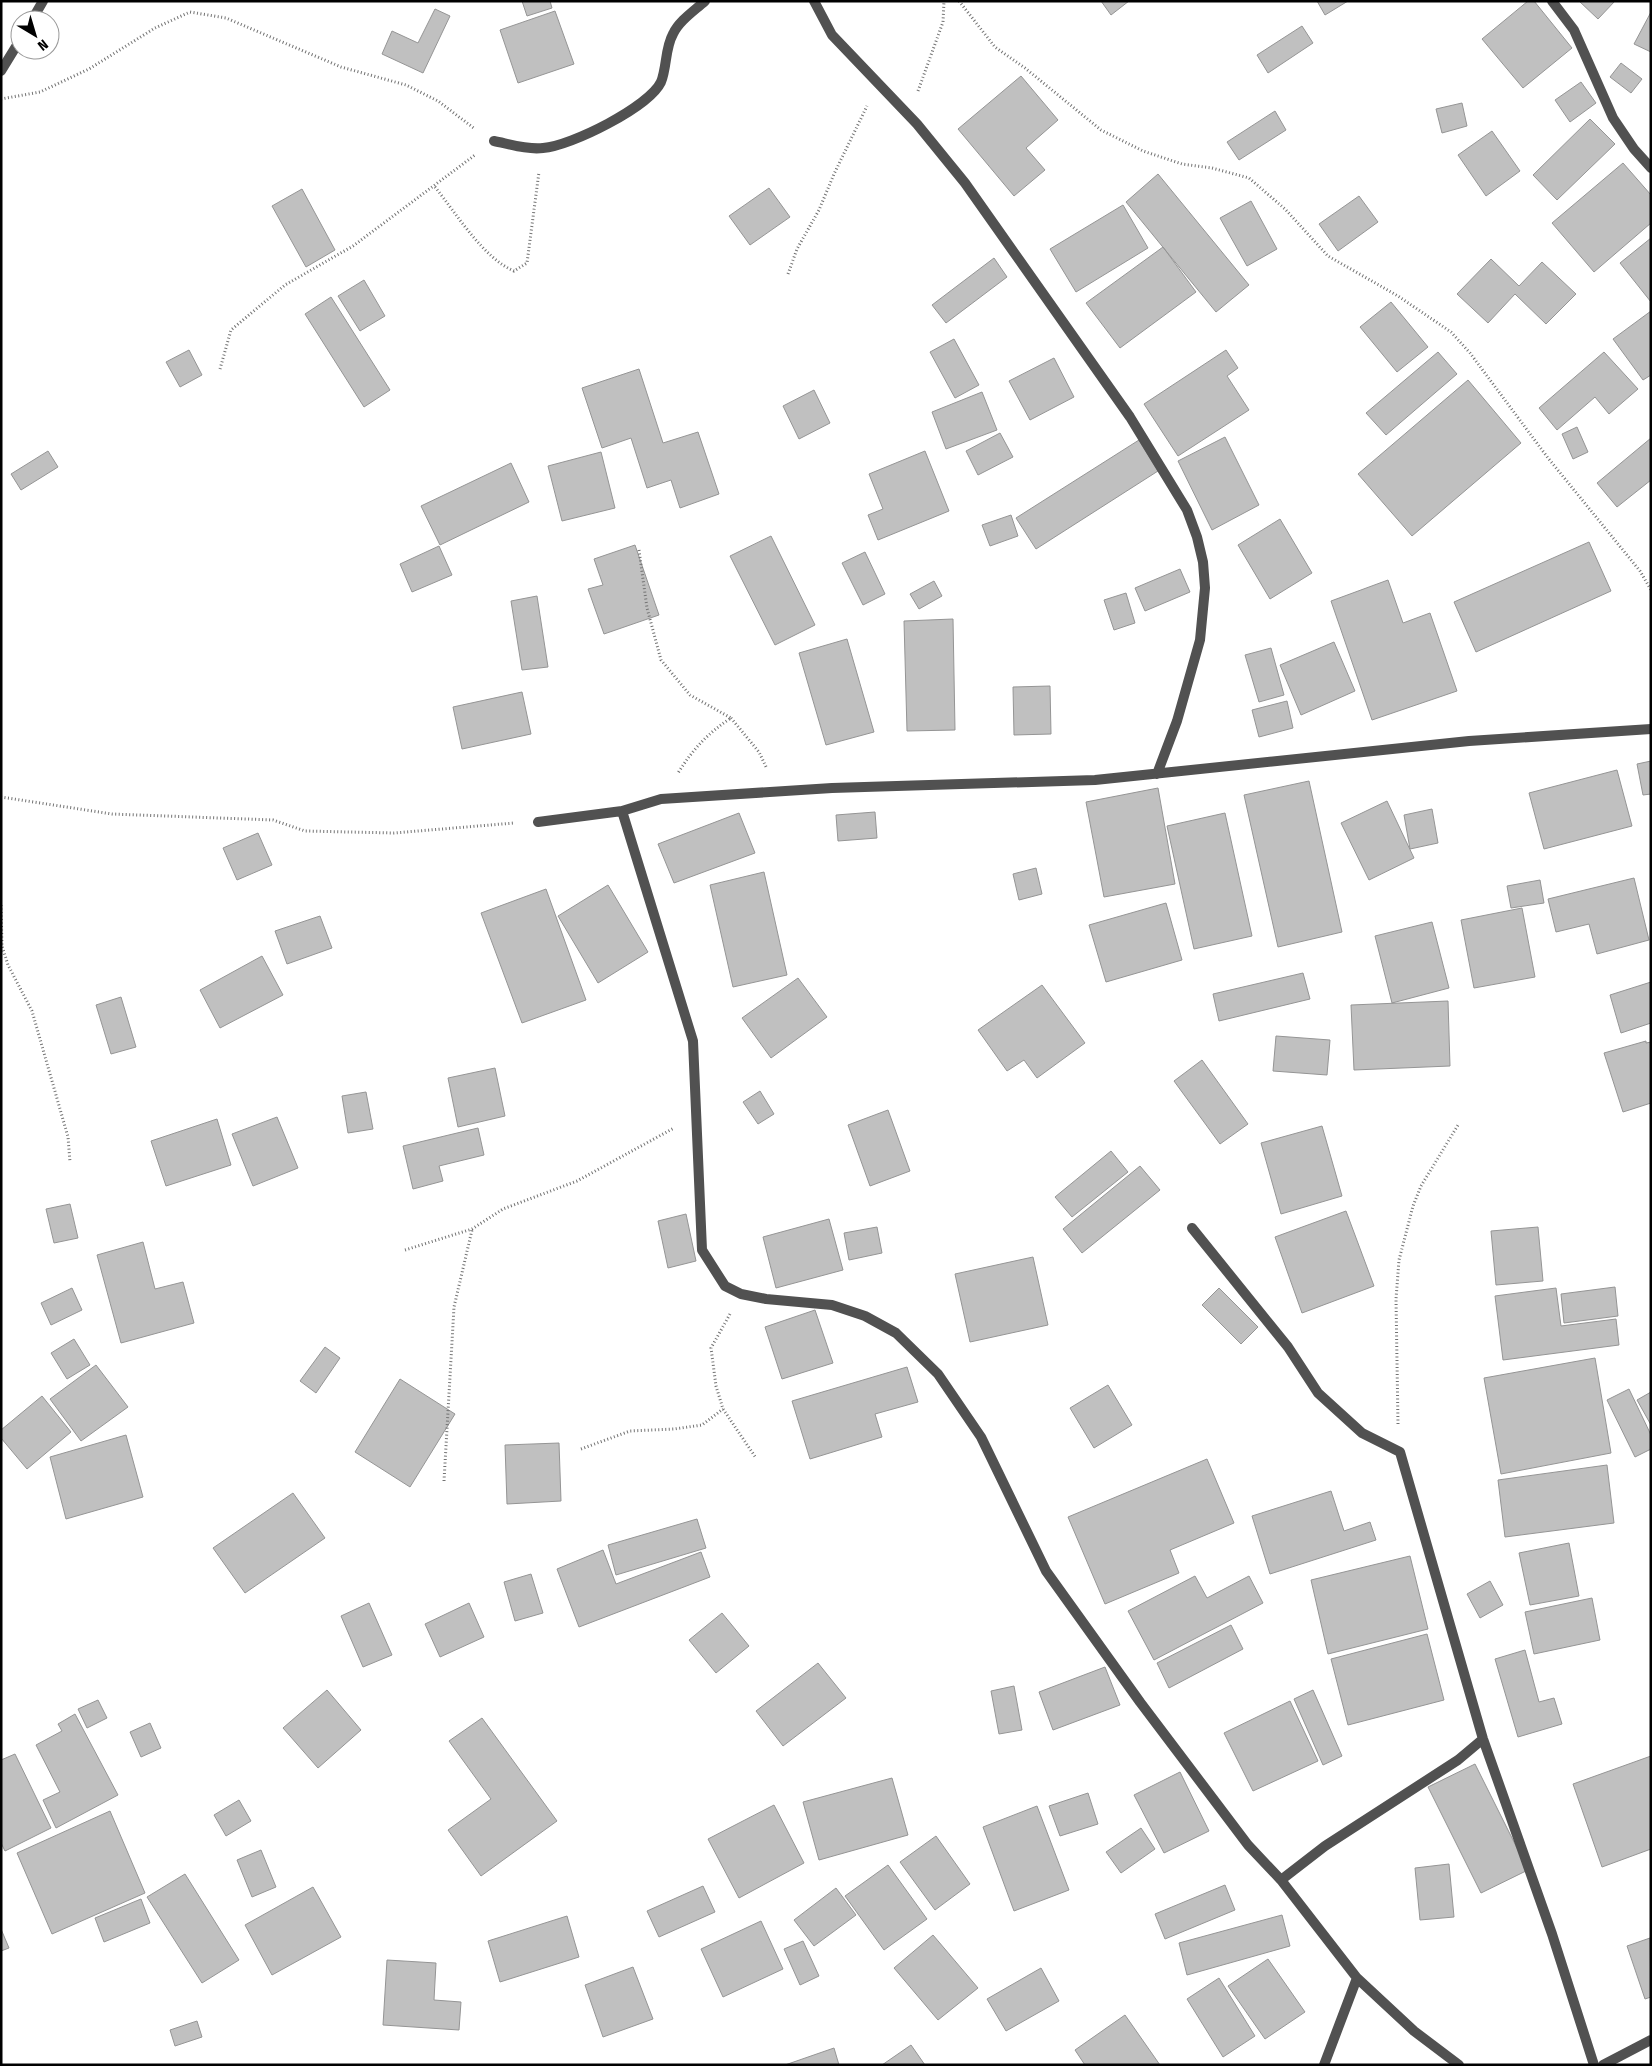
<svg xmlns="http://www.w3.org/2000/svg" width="1652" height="2066" font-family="'Fira Sans Condensed',sans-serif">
<rect width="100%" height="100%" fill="#fff"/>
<!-- building -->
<path fill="#c0c0c0" stroke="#959595" d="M522,1h28l2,7 -25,8z
M1101,1h28l-18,14z
M1317,1h31l-23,14z
M1528,1h6l38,47 -49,40 -41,-49z
M1579,1h36l-17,18z
M435,9l15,7 -27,57 -41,-19 10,-23 26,12z
M555,11l19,53 -56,19 -18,-53z
M1651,12v40l-17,-8z
M1302,26l11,17 -45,30 -11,-18z
M1621,63l21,16 -11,14 -21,-16z
M1021,76l37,44 -32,28 19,22 -31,26 -56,-67z
M1581,82l15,21 -26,19 -15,-22z
M1462,103l5,23 -25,7 -6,-24z
M1275,111l11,19 -47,30 -12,-18z
M1590,119l25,25 -58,56 -24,-25z
M1492,131l28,40 -34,25 -28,-41z
M1623,163l28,32v28l-57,49 -42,-49z
M1158,174l91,111 -33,27 -90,-110z
M769,188l21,29 -40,28 -21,-29z
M302,189l33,61 -29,17 -34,-61z
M1359,196l19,26 -40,29 -19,-27z
M1251,201l26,48 -30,17 -27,-48z
M1123,205l25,43 -72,44 -26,-43z
M1651,238v64l-31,-39z
M1163,247l33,45 -76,56 -34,-45z
M994,258l13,19 -61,46 -14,-18z
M1491,259l28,27 23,-24 34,32 -30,30 -31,-30 -27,29 -31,-29z
M364,280l21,36 -25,15 -22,-35z
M331,297l59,93 -26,17 -59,-93z
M1391,302l37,45 -31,25 -37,-45z
M1651,311v64l-8,5 -30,-41z
M954,339l25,46 -24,13 -25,-46z
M189,350l13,25 -22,12 -14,-25z
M1226,350l12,18 -11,8 22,34 -71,46 -34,-52z
M1438,352l19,22 -71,61 -20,-22z
M1604,352l34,37 -29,25 -14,-17 -38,33 -18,-22z
M1054,358l20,39 -44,23 -21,-39z
M639,369l24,74 35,-11 21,62 -39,14 -9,-28 -24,8 -16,-50 -29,10 -20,-60z
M1468,380l53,63 -109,93 -54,-62z
M814,390l16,33 -31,16 -16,-33z
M982,392l15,38 -51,19 -14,-37z
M1577,427l11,25 -15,7 -11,-25z
M1000,433l13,24 -35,18 -12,-24z
M1225,437l34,68 -47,25 -34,-69z
M1651,438v42l-34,27 -20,-24z
M1139,440l19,31 -122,78 -20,-31z
M48,451l10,16 -37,23 -10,-16z
M925,451l24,60 -71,29 -10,-25 15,-6 -14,-35z
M601,452l14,56 -53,13 -14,-55z
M511,463l18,39 -89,43 -19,-39z
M1011,515l7,21 -28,10 -8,-21z
M1280,519l32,54 -42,26 -32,-54z
M771,536l44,89 -40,20 -45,-89z
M1589,542l22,49 -135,61 -22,-50z
M635,545l24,70 -55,19 -16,-45 15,-4 -9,-26z
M439,546l13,29 -40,17 -12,-28z
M865,552l20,42 -22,11 -21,-42z
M1180,569l10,23 -45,19 -10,-23z
M1388,580l15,43 27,-10 27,78 -85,29 -41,-119z
M934,581l8,15 -23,13 -9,-15z
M1126,593l9,30 -21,7 -10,-30z
M537,596l11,71 -26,3 -11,-69z
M953,619l2,111 -48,1 -3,-110z
M847,639l27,93 -48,13 -27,-92z
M1334,642l21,49 -54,24 -21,-50z
M1271,648l13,47 -25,7 -14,-47z
M1050,686l1,48 -37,1 -1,-48z
M522,692l9,42 -69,15 -9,-42z
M1287,701l6,27 -34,9 -7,-27z
M1651,761v33l-8,1 -6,-31z
M1617,770l15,56 -88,23 -15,-56z
M1309,781l33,151 -64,15 -34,-152z
M1158,788l17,96 -71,13 -18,-95z
M1387,801l27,57 -45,22 -28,-57z
M1432,809l6,34 -28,6 -6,-34z
M875,812l2,26 -39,3 -2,-26z
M739,813l16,40 -81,30 -16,-39z
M1225,813l27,123 -58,13 -27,-123z
M258,833l14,32 -35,15 -14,-32z
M1036,868l6,26 -23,6 -6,-26z
M764,872l23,103 -54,12 -23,-102z
M1634,878l15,62 -52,14 -8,-30 -33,8 -8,-33z
M1540,880l4,23 -33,5 -4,-22z
M608,885l40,67 -50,31 -40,-67z
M546,889l40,111 -64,23 -41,-110z
M1166,903l16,57 -76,22 -17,-57z
M1522,908l13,69 -61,11 -13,-68z
M320,916l12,32 -45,16 -12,-33z
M1432,922l17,66 -57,15 -17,-67z
M262,956l21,39 -63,33 -20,-38z
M1303,973l7,26 -91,22 -6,-27z
M798,978l29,39 -56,41 -29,-40z
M1651,982v41l-30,10 -11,-38z
M1042,985l43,58 -48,35 -13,-18 -17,11 -29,-41z
M121,997l15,50 -25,7 -15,-49z
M1448,1001l2,65 -96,4 -3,-65z
M1276,1036l54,4 -3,35 -54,-4z
M1646,1041v2l5,-1v61l-28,9 -19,-59z
M1202,1060l46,64 -28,20 -46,-63z
M495,1068l10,48 -47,11 -10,-49z
M760,1091l14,23 -16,10 -15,-22z
M366,1092l7,37 -25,4 -6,-37z
M888,1110l22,61 -40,15 -22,-61z
M277,1117l21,51 -45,18 -21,-52z
M217,1119l14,46 -65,21 -15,-45z
M1322,1126l20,70 -61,18 -20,-71z
M478,1128l6,27 -45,11 4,15 -30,8 -10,-43z
M1111,1151l17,21 -56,45 -17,-20z
M1140,1166l20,24 -78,63 -19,-24z
M70,1204l8,34 -24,5 -8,-34z
M1346,1211l28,75 -72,27 -27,-76z
M686,1214l10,47 -28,7 -10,-47z
M829,1219l14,51 -67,18 -13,-51z
M877,1227l5,26 -33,7 -5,-27z
M1538,1227l5,54 -47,4 -5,-54z
M143,1242l12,47 28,-7 11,41 -73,20 -24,-88z
M1033,1257l15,68 -78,17 -15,-68z
M1615,1287l3,29 -54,7 -3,-29z
M72,1288l10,22 -31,15 -10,-22z
M1219,1288l39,39 -17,17 -39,-39z
M1556,1288l5,38 55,-7 3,26 -116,15 -8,-64z
M815,1310l18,53 -51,16 -17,-52z
M74,1339l16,26 -23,14 -16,-26z
M325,1347l15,11 -24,35 -16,-12z
M1595,1358l16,95 -110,21 -17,-96z
M96,1365l32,42 -47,34 -31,-42z
M907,1367l11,35 -43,12 7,23 -72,22 -18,-58z
M400,1379l55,35 -45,73 -55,-35z
M1108,1385l24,40 -38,23 -24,-40z
M1629,1389l22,46v14l-16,8 -28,-57z
M1651,1392v33l-14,-25z
M42,1396l29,36 -44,37 -26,-31v-8z
M126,1435l17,62 -77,22 -16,-62z
M559,1443l2,58 -54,3 -2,-59z
M1207,1459l27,64 -64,27 9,23 -74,31 -37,-87z
M1607,1465l7,58 -109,14 -7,-57z
M1331,1491l13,40 26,-9 6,18 -106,34 -18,-58z
M293,1493l32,45 -80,55 -32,-45z
M697,1519l9,29 -90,27 -8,-30z
M1569,1543l10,53 -49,9 -11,-52z
M603,1550l13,34 85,-32 9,25 -131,50 -22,-58z
M1410,1556l18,73 -100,25 -17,-74z
M531,1574l12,39 -28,8 -11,-39z
M1195,1576l12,22 42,-22 14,27 -109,57 -26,-49z
M1490,1581l13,24 -23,13 -13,-24z
M1592,1598l8,42 -66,14 -9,-42z
M369,1603l23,52 -29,12 -22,-51z
M469,1603l15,34 -44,20 -15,-33z
M722,1613l27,33 -33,27 -27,-33z
M1231,1625l12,24 -74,39 -12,-25z
M1427,1634l17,66 -96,25 -17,-66z
M1525,1650l14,52 15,-4 8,26 -44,13 -23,-78z
M818,1663l28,35 -63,48 -27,-35z
M1105,1667l15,38 -67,25 -14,-38z
M1014,1686l8,44 -23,4 -8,-43z
M327,1690l34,40 -43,38 -35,-40z
M1313,1690l29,66 -19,9 -29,-66z
M98,1700l9,18 -20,10 -9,-19z
M1290,1701l28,60 -65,30 -29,-58z
M75,1714l43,81 -62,33 -13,-28 17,-8 -24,-47 26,-14 -4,-7z
M482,1718l75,103 -76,55 -33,-46 43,-31 -42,-58z
M150,1723l11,25 -20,9 -11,-25z
M15,1754l36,74 -46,23 -4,-8v-83z
M1651,1756v93l-49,18 -29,-83z
M1475,1764l53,106 -47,23 -53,-106z
M1180,1772l29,59 -45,22 -30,-58z
M892,1778l16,57 -89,25 -16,-58z
M1088,1793l10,31 -38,12 -11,-30z
M239,1800l12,21 -25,15 -12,-21z
M774,1805l30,58 -65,35 -31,-59z
M1037,1806l32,84 -55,21 -31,-84z
M110,1811l35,82 -93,41 -35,-81z
M1141,1828l14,21 -34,24 -15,-21z
M936,1836l34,48 -35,26 -35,-48z
M261,1850l15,37 -24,10 -15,-37z
M1449,1864l5,53 -34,3 -5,-52z
M888,1865l39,54 -43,31 -39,-54z
M185,1874l54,86 -37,23 -55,-86z
M1225,1885l10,25 -70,29 -10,-25z
M703,1886l12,26 -56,25 -12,-26z
M313,1887l28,50 -69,38 -27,-50z
M836,1888l20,27 -42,31 -20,-26z
M141,1899l9,24 -46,19 -9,-24z
M1282,1915l8,31 -103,29 -8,-32z
M567,1916l12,41 -79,25 -12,-41z
M761,1921l22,48 -60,28 -22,-48z
M1,1929l8,19 -8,3z
M933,1935l45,53 -40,32 -44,-52z
M1650,1938l1,59 -6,2 -18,-53z
M803,1941l16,35 -19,9 -16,-36z
M1268,1959l37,53 -40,27 -37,-53z
M387,1960l49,3 -2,37 27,2 -2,28 -76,-5z
M633,1967l20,52 -50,18 -18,-52z
M1041,1968l18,33 -53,30 -19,-32z
M1219,1978l36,58 -32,21 -36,-58z
M1125,2015l35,50h-75l-10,-15z
M197,2021l5,16 -27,9 -5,-16z
M911,2045l14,20h-43z
M834,2048l5,17h-54z"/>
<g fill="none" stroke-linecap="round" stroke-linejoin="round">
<!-- path -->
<path stroke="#737373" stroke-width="3" stroke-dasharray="1 2.5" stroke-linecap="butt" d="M959,1l36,46 30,21 76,62 42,21 39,13 30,4 37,10 36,31 43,47 70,40 53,36 19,21 78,105 92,113 11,19
M918,91l25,-69 1,-21
M1,99l39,-7 49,-23 66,-41 35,-16 36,6 115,49 65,18 32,16 37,28
M435,187c21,26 48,71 79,84l13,-8 12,-91
M788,274l9,-25 22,-39 15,-36 33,-68
M220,369l11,-39 54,-45 68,-39 122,-91
M639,550l8,58 14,52 29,35 41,23c-23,15 -38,31 -53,55
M731,718l28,34 8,17
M1,797l111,17 161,6 32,11 89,2 120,-10
M1,905l1,41 6,19 24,46 36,126 2,25
M405,1250l67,-21 31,-20 74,-28 97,-53
M730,1314l-19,34 5,38 7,23 33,49
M1398,1424l-2,-125 3,-39 14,-54 8,-20 37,-61
M581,1449l49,-18 44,-2 28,-4 21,-16
M444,1481l10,-174 18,-77"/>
<!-- street -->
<path stroke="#515151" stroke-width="10" d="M814,1l18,34 85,89 48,59 165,234 57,93 10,27 6,25 2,26 -5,52 -23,81 -20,53
M1552,1l22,29 39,88 21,31 17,19
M32,20l11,-19
M1,71l19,-31
M494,141c15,3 34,9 49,7 28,-2 106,-41 118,-66 6,-15 4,-34 12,-48 6,-13 21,-23 32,-33
M622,811l71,230 9,209 23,36 16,8 25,5 66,6 33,11 31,17 42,41 43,63 65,134 94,131 108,143 33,35 76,98 57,53 45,34
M538,822l84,-11 39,-12 171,-11 263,-8 374,-39 182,-12
M1192,1228l96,119 30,46 44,40 38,19 83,287 69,195 42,131
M1281,1880l44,-34 133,-86 25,-21
M1324,2065l33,-87
M1603,2065l48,-25"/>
</g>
<!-- border -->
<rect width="1652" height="2066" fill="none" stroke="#000000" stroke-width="5"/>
<!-- north arrow -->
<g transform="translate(35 35) rotate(142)"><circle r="24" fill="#ffffff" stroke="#999999"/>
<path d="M0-4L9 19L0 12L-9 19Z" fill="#000000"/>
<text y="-8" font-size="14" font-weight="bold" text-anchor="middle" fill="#000000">N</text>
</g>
</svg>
